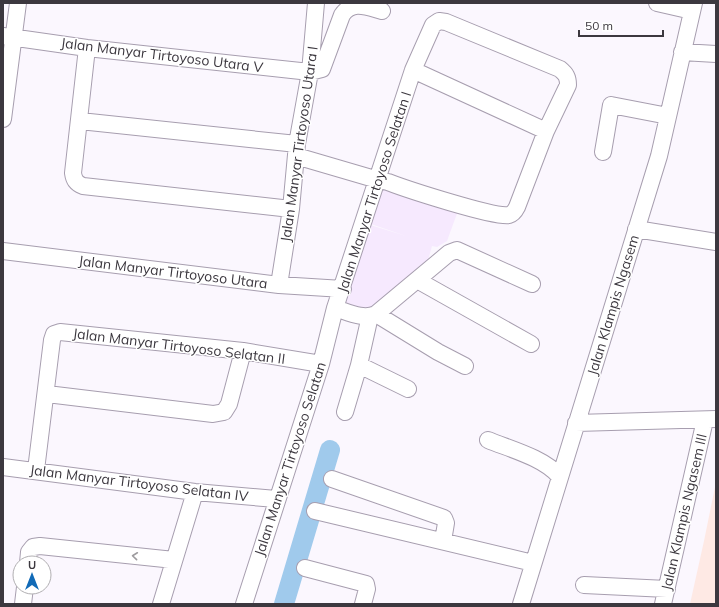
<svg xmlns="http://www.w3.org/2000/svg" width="719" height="607" font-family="Mulish,sans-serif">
<rect width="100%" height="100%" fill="#fbf7fe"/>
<!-- commercial -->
<path fill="#fee9e4" d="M716,482v122h-26l14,-63z"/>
<!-- education -->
<path fill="#f6e9fe" d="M383,186l76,22 -12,33 -10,6 -5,-1 -7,25 -55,44 -28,-8 25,-83 39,12 -38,-13z"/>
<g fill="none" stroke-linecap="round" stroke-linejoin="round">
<!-- river -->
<path stroke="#a0caec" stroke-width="20" d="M284,604l46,-154"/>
<!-- minor casing -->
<g stroke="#a79eaf" stroke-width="18">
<path id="minor" d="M657,3l35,8
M3,36l84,12 223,24 12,-3 20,-54c10,-15 25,-8 40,-4
M87,48l-14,125c1,7 3,10 10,13l208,23
M682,52l34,2
M413,70l133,61
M3,119l15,-116
M80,121l217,23
M603,152l8,-47 57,11
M636,229l80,13
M3,251l276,34 64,4
M417,280l114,64
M279,285l12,-76 6,-65 13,-72 6,-69
M335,308c13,4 28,12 41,6l73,-61 8,-3 75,34
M376,314l62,38 27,14
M359,365l49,24
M47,394l166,20 11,-2 5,-8 14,-53
M345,412l14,-47 11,-49
M576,423l140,-4
M488,440c22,9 56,18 71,36
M3,467l192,25 81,7
M36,470l16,-130 2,-6 6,-2 183,19 78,13
M332,479l112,39 2,5 -3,18
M315,511l218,52
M28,563l1,-11 4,-5 7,-1 134,14
M305,568l61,16 1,5 -4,15
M584,585l83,4
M23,604l2,-17
M161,604l34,-112
M244,604l77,-240 14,-56 78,-238 20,-45 6,-4 7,1 114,47c6,5 8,8 8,16l-22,46 -29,76c-2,4 -4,7 -8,8 -14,3 -103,-26 -121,-33l-10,-2 -82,-24
M521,604l138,-448 35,-153
M663,604l42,-184"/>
</g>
<!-- minor -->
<use href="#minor" stroke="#fff" stroke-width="16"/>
</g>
<!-- one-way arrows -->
<defs><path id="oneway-chevron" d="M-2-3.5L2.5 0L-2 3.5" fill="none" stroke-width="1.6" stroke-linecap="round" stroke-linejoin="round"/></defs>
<use stroke="#9e9c9f" href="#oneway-chevron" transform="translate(135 556) rotate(-174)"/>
<g text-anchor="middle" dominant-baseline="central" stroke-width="3" stroke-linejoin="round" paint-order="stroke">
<!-- street labels -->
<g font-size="14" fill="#3c383f" stroke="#fff">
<text transform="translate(162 55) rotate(7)">Jalan Manyar Tirtoyoso Utara V</text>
<text transform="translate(299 144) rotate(-82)">Jalan Manyar Tirtoyoso Utara I</text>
<text transform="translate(374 192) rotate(-72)">Jalan Manyar Tirtoyoso Selatan I</text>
<text transform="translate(173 272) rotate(7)">Jalan Manyar Tirtoyoso Utara</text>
<text transform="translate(613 305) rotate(-73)">Jalan Klampis Ngasem</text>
<text transform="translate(179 346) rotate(7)">Jalan Manyar Tirtoyoso Selatan II</text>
<text transform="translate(290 459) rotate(-72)">Jalan Manyar Tirtoyoso Selatan</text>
<text transform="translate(139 483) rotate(7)">Jalan Manyar Tirtoyoso Selatan IV</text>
<text transform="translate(684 512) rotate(-77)">Jalan Klampis Ngasem III</text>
</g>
</g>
<!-- border -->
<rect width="719" height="607" fill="none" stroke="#3c383f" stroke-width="8"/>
<!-- north arrow -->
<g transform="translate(32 575)"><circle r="19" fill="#ffffff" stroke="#b1afb2"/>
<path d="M0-3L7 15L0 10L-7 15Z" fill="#116ab7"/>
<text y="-6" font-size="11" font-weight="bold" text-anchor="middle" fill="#3c383f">U</text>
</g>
<!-- scale -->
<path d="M579 30v6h84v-6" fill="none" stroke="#3c383f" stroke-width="2"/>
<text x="585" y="30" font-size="12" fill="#3c383f" stroke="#ffffff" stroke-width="3" paint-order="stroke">50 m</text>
</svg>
